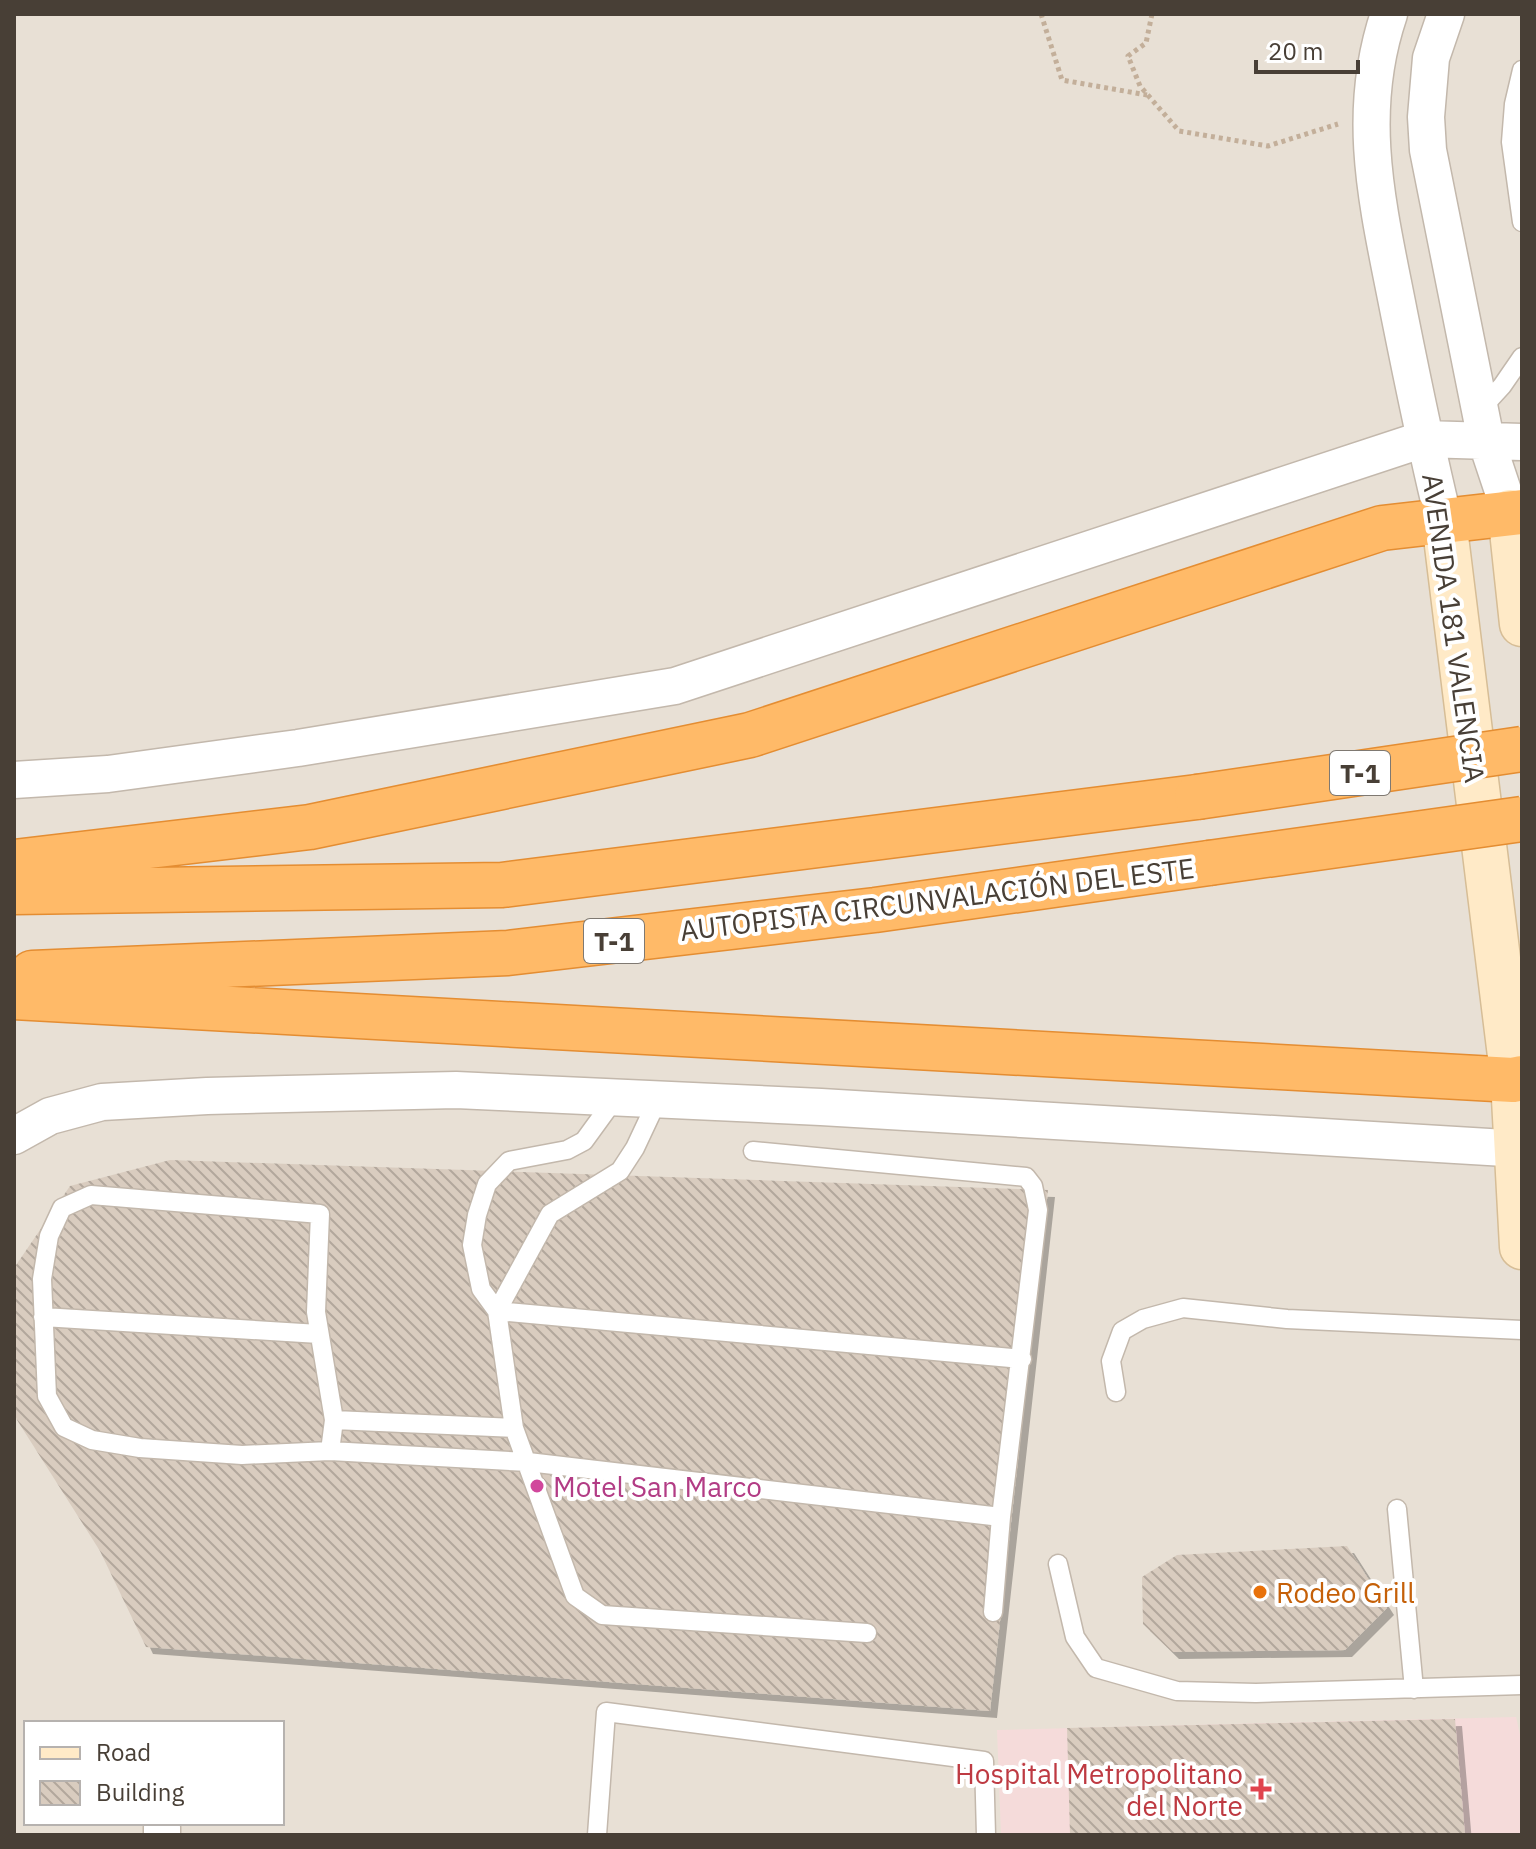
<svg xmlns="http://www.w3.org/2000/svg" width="1536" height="1849" font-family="'IBM Plex Sans',sans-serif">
<defs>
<pattern id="building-back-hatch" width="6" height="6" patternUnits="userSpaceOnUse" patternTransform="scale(2)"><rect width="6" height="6" fill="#d9ccbf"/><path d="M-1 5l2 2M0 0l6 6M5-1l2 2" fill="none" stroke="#b2a79c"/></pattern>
<filter id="shadow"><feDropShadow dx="7" dy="7" stdDeviation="0" flood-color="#0004"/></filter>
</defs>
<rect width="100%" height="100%" fill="#f4efe7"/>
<!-- residential -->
<path fill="#e8e0d5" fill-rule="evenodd" d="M14,14h1508v1821h-1508zM26,1723h256v100h-256z"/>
<!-- medical -->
<path fill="#f5dbda" d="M1516,1717l6,26v92h-521l-4,-105z"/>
<!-- building -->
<path fill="url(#building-back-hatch)" filter="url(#shadow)" d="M170,1160l878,30 -58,521 -844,-64 -46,-96 -83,-131 -3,-8v-144l56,-82z
M1347,1546l40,62 -42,42 -173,2 -29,-28 -1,-47 35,-22z
M1455,1719l10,116h-395l-3,-107z"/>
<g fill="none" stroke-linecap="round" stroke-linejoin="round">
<!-- lane casing -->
<g stroke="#c3b8ac" stroke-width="21">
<path id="lane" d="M1522,70l-8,34 -3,38 11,80
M1480,410l22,-24 20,-29
M616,1097l-32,44 -17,9 -58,11 -22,23 -10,31 -5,30 9,44 16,22 17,117 61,168 27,19 265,18
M753,1151l273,26 7,9 5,24 -37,307 -8,95
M497,1311l525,48
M497,1311l53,-97 70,-43 15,-23 23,-49
M43,1317l276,17
M1116,1392l-5,-31 11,-30 21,-12 40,-11 104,11 235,11
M334,1420l180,8
M330,1451l4,-31 -18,-108 4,-98 -229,-19 -29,13 -13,28 -7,43 5,117 17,31 28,13 48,8 102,7 88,-4 198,11 473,55
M1397,1509l17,180
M1058,1564l17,73 21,31 81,23 79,2 266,-8
M597,1835l9,-123 378,49 2,74"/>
</g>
<!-- street casing -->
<g stroke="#c3b8ac" stroke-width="39">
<path id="street" d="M1389,14c-35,103 -10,196 10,299 14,70 28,139 45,208
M1446,14l-15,44 -5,59 2,33 58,290 24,72
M14,780l94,-6 190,-26 377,-62 749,-247 98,3
M14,1136l36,-20 52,-14 105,-6 249,-6 365,17 701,42
M162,1835v-8"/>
</g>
<!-- secondary casing -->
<g stroke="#d6bd96" stroke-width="47">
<path id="secondary" d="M1510,512l12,112
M1444,521l69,559 9,167"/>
</g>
<!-- highway casing -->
<g stroke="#e48d32" stroke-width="47">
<path id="highway" d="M14,862l296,-35 440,-92 632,-207 140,-16
M14,892l488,-7 695,-88
M32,973l476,-20 367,-43 334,-47
M14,997l1499,83 9,-2"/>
</g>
<!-- path -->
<path stroke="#c3af9a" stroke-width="5" stroke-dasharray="4 4" stroke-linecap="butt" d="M1041,14l21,66 85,15
M1152,14l-6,29 -18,13 12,30 39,45 89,15 70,-22"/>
<!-- lane -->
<use href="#lane" stroke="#fff" stroke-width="18"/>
<!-- street -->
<use href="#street" stroke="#fff" stroke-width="36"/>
<!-- secondary -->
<use href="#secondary" stroke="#ffeac7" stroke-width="44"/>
<!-- highway -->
<use href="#highway" stroke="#ffba68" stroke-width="44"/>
<!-- highway-bridge casing -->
<g stroke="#e48d32" stroke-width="47" stroke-linecap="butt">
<path id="highway-bridge" d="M1197,797l325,-48
M1209,863l313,-44"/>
</g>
<!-- highway-bridge -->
<use href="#highway-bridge" stroke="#ffba68" stroke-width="44"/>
</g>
<!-- markers -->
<circle fill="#d1479c" stroke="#fff" stroke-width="3" cx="537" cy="1486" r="8"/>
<circle fill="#e8710a" stroke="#fff" stroke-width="3" cx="1260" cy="1592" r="8"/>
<path fill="#e0444e" stroke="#fff" stroke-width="3" d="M1257 1777h8v8h8v8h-8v8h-8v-8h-8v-8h8z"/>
<g text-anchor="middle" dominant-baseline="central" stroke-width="8" stroke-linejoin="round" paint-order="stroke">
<!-- shield labels -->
<g fill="#fff" stroke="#7f7972" stroke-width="2">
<rect x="1330" y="751" width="60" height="44" rx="6"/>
<rect x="584" y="919" width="60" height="44" rx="6"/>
</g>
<g font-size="26" font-weight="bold" fill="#483f36">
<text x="1360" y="773">T-1</text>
<text x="614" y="941">T-1</text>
</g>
<!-- street labels -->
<g font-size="28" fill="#483f36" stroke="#fff">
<text transform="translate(1454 628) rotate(82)">AVENIDA 181 VALENCIA</text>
<text transform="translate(937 899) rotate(-7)">AUTOPISTA CIRCUNVALACIÓN DEL ESTE</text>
</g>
<!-- hotel labels -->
<g font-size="28" fill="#b23c85" stroke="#fff" text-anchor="start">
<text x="553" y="1486">Motel San Marco</text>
</g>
<!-- food labels -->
<g font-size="28" fill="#c56008" stroke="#fff" text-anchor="start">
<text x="1276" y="1592">Rodeo Grill</text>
</g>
<!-- health labels -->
<g font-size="28" fill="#be3a42" stroke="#fff" text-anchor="end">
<text x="1243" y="1773">Hospital Metropolitano<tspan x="1243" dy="32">del Norte</tspan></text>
</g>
</g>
<!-- border -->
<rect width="1536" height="1849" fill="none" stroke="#483f36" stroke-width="32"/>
<!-- legend -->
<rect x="24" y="1721" width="260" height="104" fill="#ffffff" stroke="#b6b2af" stroke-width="2"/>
<rect x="40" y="1747" width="40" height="12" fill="#ffeac7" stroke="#b6b2af" stroke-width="2"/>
<text x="96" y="1761" font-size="24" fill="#483f36">Road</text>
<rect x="40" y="1781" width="40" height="24" fill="url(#building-back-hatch)" stroke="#b6b2af" stroke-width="2"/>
<text x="96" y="1801" font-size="24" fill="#483f36">Building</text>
<!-- scale -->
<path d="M1256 60v12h102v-12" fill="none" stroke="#483f36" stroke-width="4"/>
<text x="1268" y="60" font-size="24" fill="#483f36" stroke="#ffffff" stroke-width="6" paint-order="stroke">20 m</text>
</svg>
